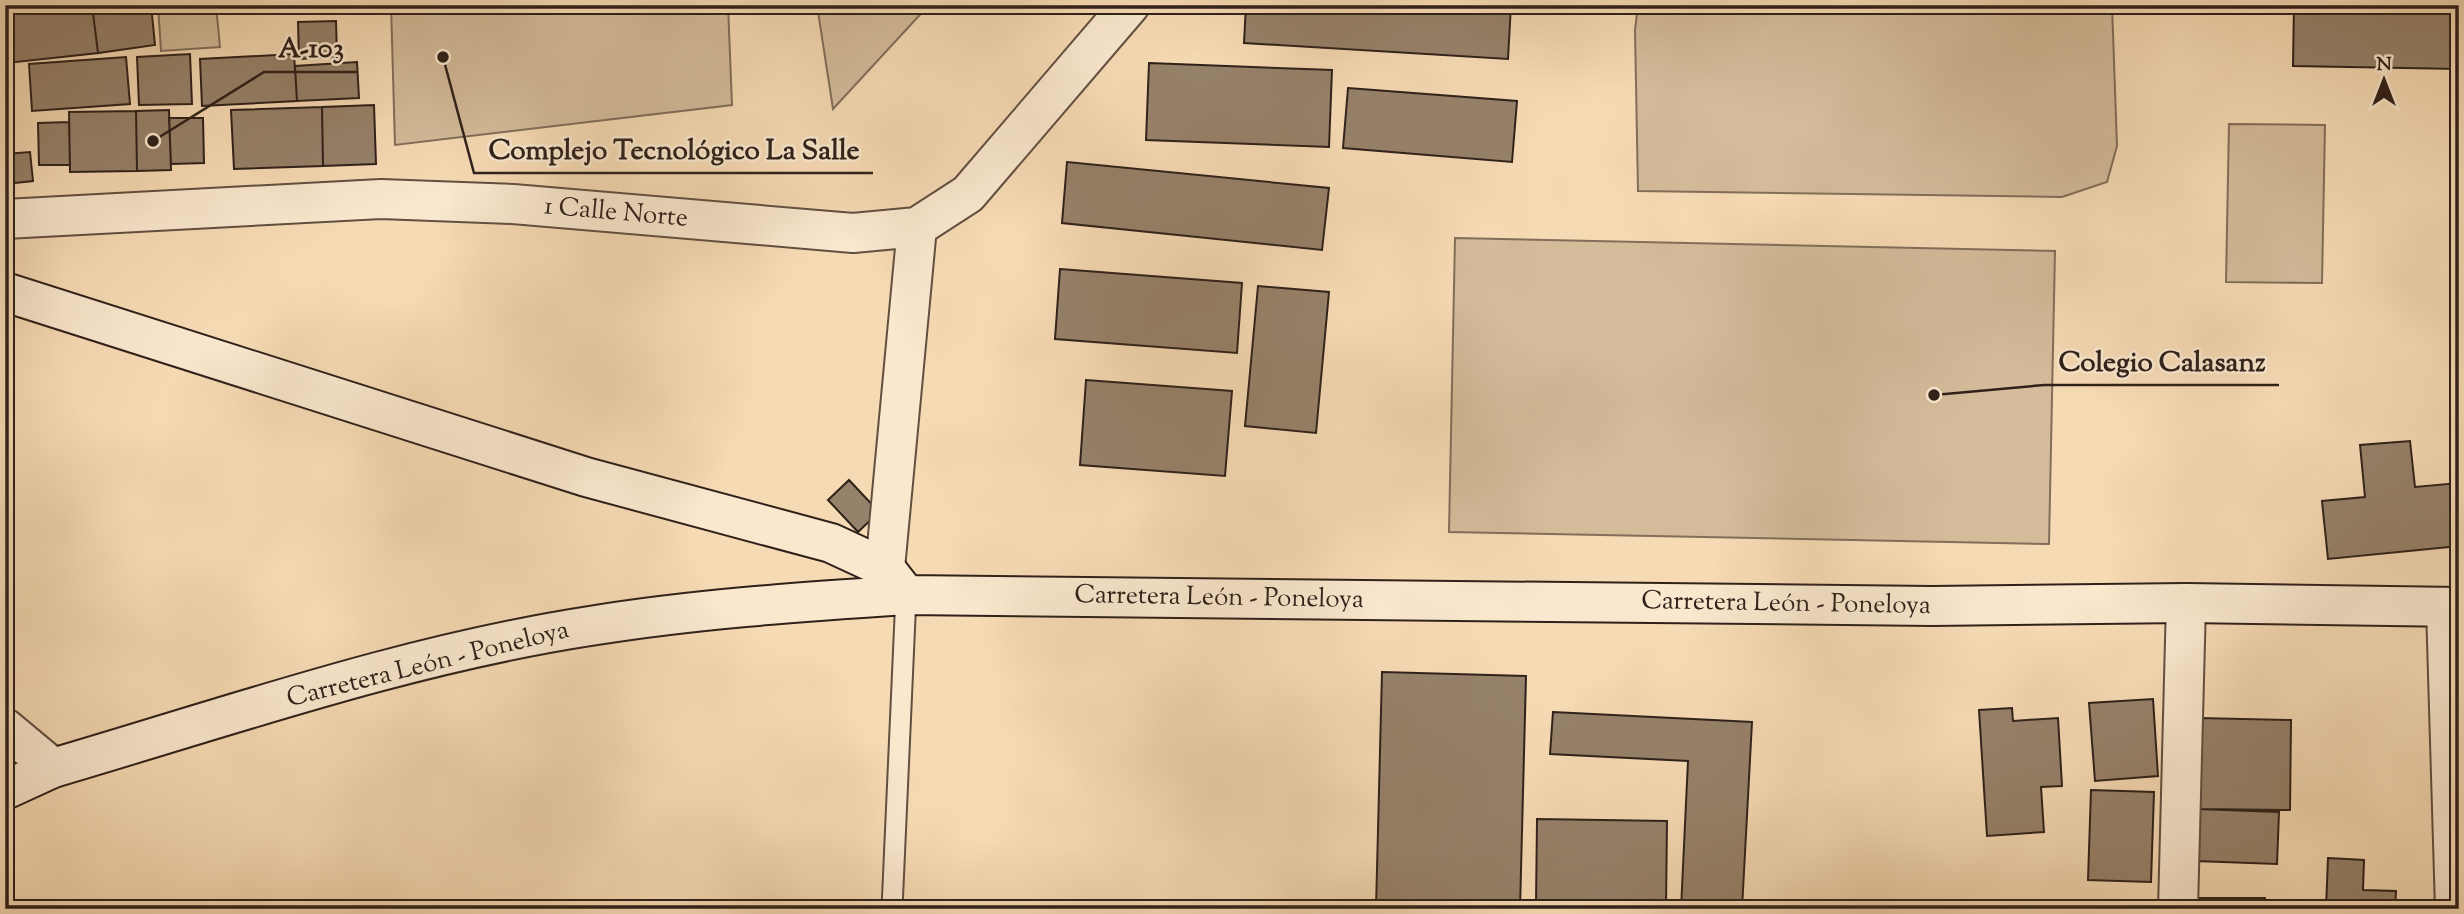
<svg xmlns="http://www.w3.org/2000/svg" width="2464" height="914" font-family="'Sorts Mill Goudy',serif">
<rect width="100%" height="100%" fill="#f6dab4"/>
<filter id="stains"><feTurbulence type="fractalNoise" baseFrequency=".00286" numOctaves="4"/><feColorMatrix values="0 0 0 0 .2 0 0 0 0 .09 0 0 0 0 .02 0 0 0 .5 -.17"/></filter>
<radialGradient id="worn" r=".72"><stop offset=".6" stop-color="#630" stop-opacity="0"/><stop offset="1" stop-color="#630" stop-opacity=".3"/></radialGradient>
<!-- green -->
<path fill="#d4bb9a" stroke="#826e5a" stroke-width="2" d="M158,5h58l4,42 -59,4z
M391,5h337l4,100 -337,40z
M817,5h112l-96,104z
M1638,5h474l5,141 -10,36 -45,15 -424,-6 -3,-161z
M2229,124l96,1 -3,158 -96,-1z
M1455,238l600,13 -6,293 -600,-12z"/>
<!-- building -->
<path fill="#96816a" stroke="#2f211a" stroke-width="2" d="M24,5h68l6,48 -91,10 -2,-55z
M92,5h59l4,40 -57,8z
M1246,5h265l-3,54 -264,-16z
M2294,5h165v64l-166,-3z
M336,21l1,36 -38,2 -1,-37z
M190,54l2,50 -53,1 -2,-48z
M294,54l3,47 -95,5 -2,-47z
M126,57l4,47 -98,7 -3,-47z
M357,62l2,36 -62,3 -2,-35z
M1149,63l183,7 -3,77 -183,-7z
M1348,88l169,13 -5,61 -169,-14z
M374,105l2,59 -53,2 -1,-59z
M322,107l1,59 -89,3 -3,-59z
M169,110l2,60 -34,1 -1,-60z
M136,111l1,60 -67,1 -1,-60z
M169,118h34l1,45 -33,1z
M69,122l1,43h-31l-1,-42z
M30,152l3,29 -27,3 -1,-30z
M1067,162l262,26 -7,62 -260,-27z
M1060,269l182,14 -5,70 -182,-14z
M1258,286l71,6 -13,141 -71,-7z
M1086,380l146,11 -7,85 -145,-11z
M2410,441l5,46 44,-4v63l-131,13 -6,-58 43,-4 -5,-52z
M849,480l30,32 -21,20 -30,-32z
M1382,672l144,4 -6,233h-144z
M2153,699l5,77 -63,5 -6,-78z
M2012,708l1,13 45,-3 4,68 -21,1 3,45 -57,4 -8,-126z
M1553,712l199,10 -10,187h-61l7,-148 -138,-7z
M2198,718l93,2 -1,90 -93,-1z
M2091,790l63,2 -3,90 -63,-2z
M2197,809l82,3 -2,52 -82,-3z
M1537,819l130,2 -1,87 -130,-2z
M2328,858l36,2 -1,30 33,1 -1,18h-69z
M2200,898h65v11h-65z"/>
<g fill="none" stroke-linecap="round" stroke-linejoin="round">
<!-- lane casing -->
<g stroke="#614f40" stroke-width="23">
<path id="lane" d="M892,909l14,-314"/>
</g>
<!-- street casing -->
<g stroke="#614f40" stroke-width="42">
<path id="street" d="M5,219l376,-20 132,5 340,29 64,-6 51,-33 162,-189
M885,568l32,-341
M2446,607l9,302
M5,728l48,40
M2178,909l8,-306"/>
</g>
<!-- secondary casing -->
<g stroke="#2f211a" stroke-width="42">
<path id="secondary" d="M5,292l581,185 245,66 54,25 21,27
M5,790l48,-22c177,-52 355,-114 537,-142 105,-17 210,-24 316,-31l1026,11 254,-3 273,4"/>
</g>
<!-- lane -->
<use href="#lane" stroke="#f9e7ce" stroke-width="19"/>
<!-- street -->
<use href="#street" stroke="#f9e7ce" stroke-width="38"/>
<!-- secondary -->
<use href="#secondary" stroke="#f9e7ce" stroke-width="38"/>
</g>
<g text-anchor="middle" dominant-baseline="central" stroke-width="5" stroke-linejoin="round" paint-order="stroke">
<!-- street labels -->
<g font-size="26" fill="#2f211a" stroke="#f9e7ce">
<text transform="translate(616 213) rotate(5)">1 Calle Norte</text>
<text transform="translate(1219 598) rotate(1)">Carretera León - Poneloya</text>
<text transform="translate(1786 604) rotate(1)">Carretera León - Poneloya</text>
<text transform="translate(428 665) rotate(-14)">Carretera León - Poneloya</text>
</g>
</g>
<!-- callouts -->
<path fill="none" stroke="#2f211a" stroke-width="2.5" d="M153 141L264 72H358M443 57L474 173H873M1934 395L2044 385H2279"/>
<g fill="#2f211a" stroke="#f9e7ce" stroke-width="2.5">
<circle cx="153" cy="141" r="7"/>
<circle cx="443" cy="57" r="7"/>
<circle cx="1934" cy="395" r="7"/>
</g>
<g font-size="28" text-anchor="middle" font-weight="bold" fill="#2f211a" stroke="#f9e7ce" stroke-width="5" stroke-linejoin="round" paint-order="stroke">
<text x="311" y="57">A-103</text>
<text x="674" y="159">Complejo Tecnológico La Salle</text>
<text x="2162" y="371">Colegio Calasanz</text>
</g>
<!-- margin -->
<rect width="2464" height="914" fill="none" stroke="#f6dab4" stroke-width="28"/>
<rect x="7" y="7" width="2450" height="900" fill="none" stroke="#2f211a" stroke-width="3.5"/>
<rect x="14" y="14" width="2436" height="886" fill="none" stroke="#2f211a" stroke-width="2"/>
<!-- north arrow -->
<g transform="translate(2384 80)" stroke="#f9e7ce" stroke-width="5" paint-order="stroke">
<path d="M0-5L12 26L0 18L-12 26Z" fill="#2f211a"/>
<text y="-10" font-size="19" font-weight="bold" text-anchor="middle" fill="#2f211a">N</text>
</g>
<rect width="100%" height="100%" filter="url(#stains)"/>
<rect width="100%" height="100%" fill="url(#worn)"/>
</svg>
